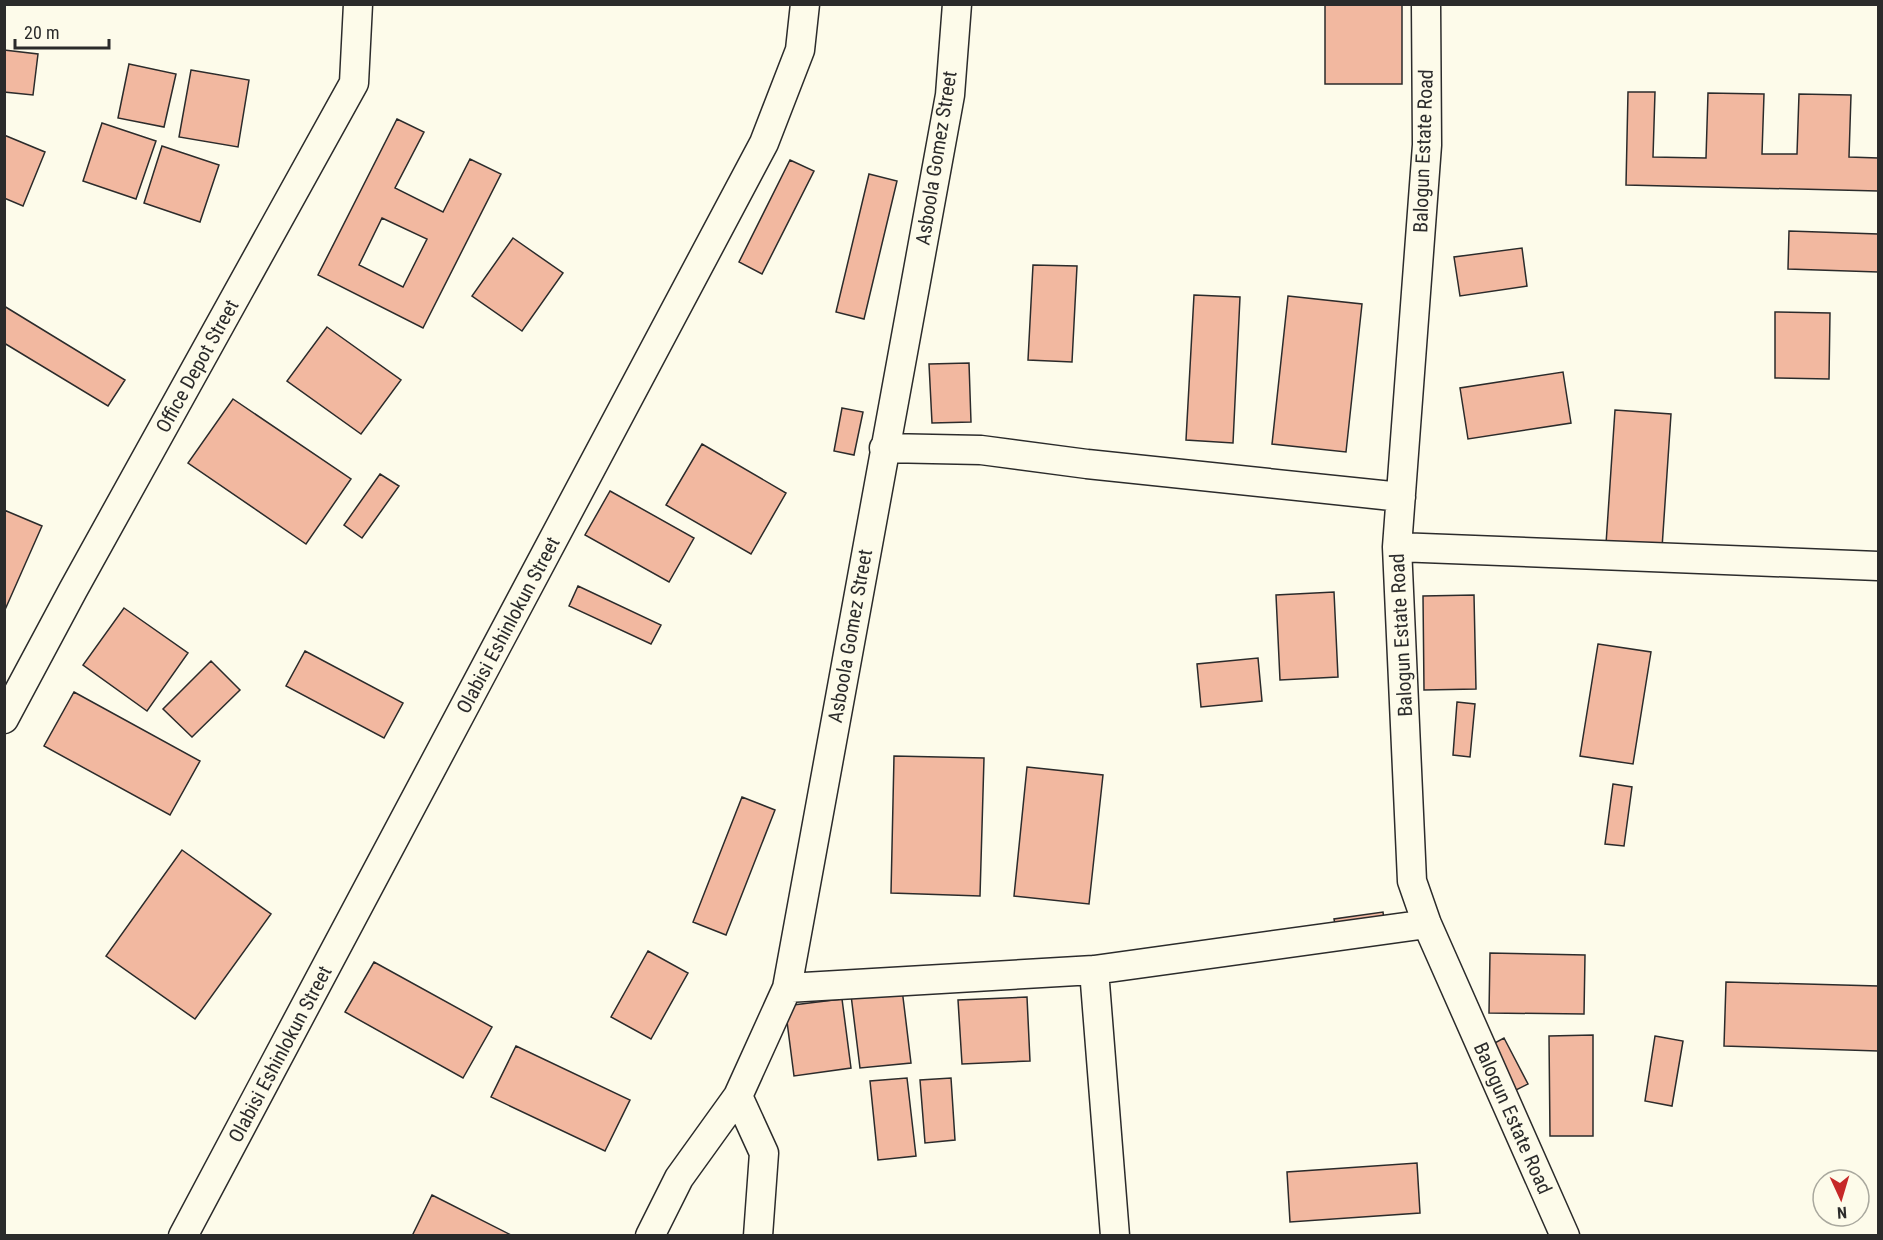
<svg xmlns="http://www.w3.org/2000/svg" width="1883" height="1240" font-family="'Roboto Condensed',sans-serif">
<rect width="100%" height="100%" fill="#fdfbea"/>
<!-- building -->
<path fill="#f2b8a0" stroke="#2b2b2b" stroke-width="1.5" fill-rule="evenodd" d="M1325,4h77v80h-77z
M4,50l34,4 -5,41 -29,-3z
M129,64l47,10 -12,53 -46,-9z
M191,70l58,10 -11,67 -59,-10z
M1628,92h27l-2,65 53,1 2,-65 56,1 -2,60h35l2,-60 52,1 -2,62 29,1v33l-252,-6z
M397,119l27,13 -29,56 48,24 27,-53 31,15 -78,154 -105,-53zM382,218l45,21 -24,48 -44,-22z
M102,123l54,18 -20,58 -53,-18z
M4,135l41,17 -22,54 -19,-8z
M162,146l57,19 -19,57 -56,-19z
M790,160l24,11 -52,103 -23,-12z
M869,174l28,7 -33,138 -28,-7z
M1789,231l89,3v38l-90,-3z
M513,238l50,35 -41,58 -50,-35z
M1522,248l5,38 -67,10 -6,-39z
M1033,265l44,1 -5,96 -44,-2z
M1194,295l46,2 -7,146 -47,-3z
M1288,296l74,8 -16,148 -74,-8z
M4,306l121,74 -17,26 -104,-63z
M1775,312l55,1 -1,66 -54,-1z
M327,327l74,53 -40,54 -74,-53z
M969,363l2,59 -39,1 -3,-59z
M1563,372l8,51 -103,16 -8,-51z
M233,399l118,80 -45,65 -118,-81z
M842,408l21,4 -9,43 -20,-4z
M1615,410l56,4 -9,134 -56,-4z
M702,444l84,49 -35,61 -85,-49z
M380,474l19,12 -37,52 -18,-13z
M610,491l84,47 -25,44 -84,-47z
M4,510l38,16 -38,86z
M578,586l83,39 -10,19 -82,-38z
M1334,592l4,85 -58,3 -4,-85z
M1474,595l2,94 -52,1 -1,-94z
M124,608l64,45 -41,58 -64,-46z
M1598,644l53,8 -18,112 -53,-8z
M305,651l98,52 -19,35 -98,-52z
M1258,658l4,43 -61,6 -4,-43z
M211,661l29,29 -48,47 -29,-28z
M74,692l126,69 -30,54 -126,-69z
M1457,702l18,2 -5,53 -17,-2z
M894,756l90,2 -4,138 -89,-3z
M1027,767l76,8 -14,129 -75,-8z
M1613,784l19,3 -8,59 -19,-2z
M742,797l33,13 -49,125 -33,-13z
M182,850l89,64 -76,105 -89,-63z
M1383,912l2,15 -48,8 -3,-16z
M648,951l40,22 -37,66 -40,-22z
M1490,953l95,2 -1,59 -95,-1z
M374,962l118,65 -29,51 -118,-66z
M1726,982l152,4v65l-154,-5z
M902,989l9,74 -51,5 -9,-73z
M1027,997l3,64 -68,3 -4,-64z
M842,999l9,69 -57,8 -9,-70z
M1593,1035v101h-43l-1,-100z
M1655,1036l28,5 -11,65 -27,-5z
M1504,1038l24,46 -16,8 -23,-46z
M516,1046l114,54 -25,51 -114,-54z
M907,1078l9,78 -38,4 -8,-79z
M951,1078l4,62 -30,3 -5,-63z
M1417,1163l3,50 -130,9 -3,-50z
M432,1195l81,41h-101z"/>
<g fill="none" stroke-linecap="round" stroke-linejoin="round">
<!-- street casing -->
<g stroke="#2b2b2b" stroke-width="31">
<path id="street" d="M1426,4l1,141 -30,402 15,334 15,43 138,312
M884,448l97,2 106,14 314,33
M1397,547l481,19
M4,719l69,-129 281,-507 4,-79
M1094,970l21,266
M787,988l307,-18 333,-46
M738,1096l26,57 -6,83
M183,1236l581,-1093 36,-93 5,-46
M650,1236l29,-58 59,-82 49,-108 163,-893 7,-91"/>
</g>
<!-- street -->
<use href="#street" stroke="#fdfbea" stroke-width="28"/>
</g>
<g text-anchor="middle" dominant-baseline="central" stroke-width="4.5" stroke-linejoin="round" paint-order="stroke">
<!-- street labels -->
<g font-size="20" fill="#2b2b2b" stroke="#fdfbea">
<text transform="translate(1423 151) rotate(-88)">Balogun Estate Road</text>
<text transform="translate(936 158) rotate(-81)">Asboola Gomez Street</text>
<text transform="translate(197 366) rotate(-61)">Office Depot Street</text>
<text transform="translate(508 625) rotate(-62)">Olabisi Eshinlokun Street</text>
<text transform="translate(1401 635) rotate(-93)">Balogun Estate Road</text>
<text transform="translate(850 636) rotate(-80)">Asboola Gomez Street</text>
<text transform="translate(280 1054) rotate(-62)">Olabisi Eshinlokun Street</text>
<text transform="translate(1513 1118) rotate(66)">Balogun Estate Road</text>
</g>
</g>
<!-- border -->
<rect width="1883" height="1240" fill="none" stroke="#2b2b2b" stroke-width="12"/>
<!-- north arrow -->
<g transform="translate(1841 1198) rotate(176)"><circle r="28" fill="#fdfbea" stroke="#a9a89e" stroke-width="1.5"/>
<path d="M0-4.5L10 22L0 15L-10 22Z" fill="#c62828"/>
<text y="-9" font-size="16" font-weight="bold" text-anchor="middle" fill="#2b2b2b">N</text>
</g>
<!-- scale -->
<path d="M15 39v9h94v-9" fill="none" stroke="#2b2b2b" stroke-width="3"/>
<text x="24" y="39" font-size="18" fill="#2b2b2b" stroke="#fdfbea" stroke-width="4.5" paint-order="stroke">20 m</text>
</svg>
